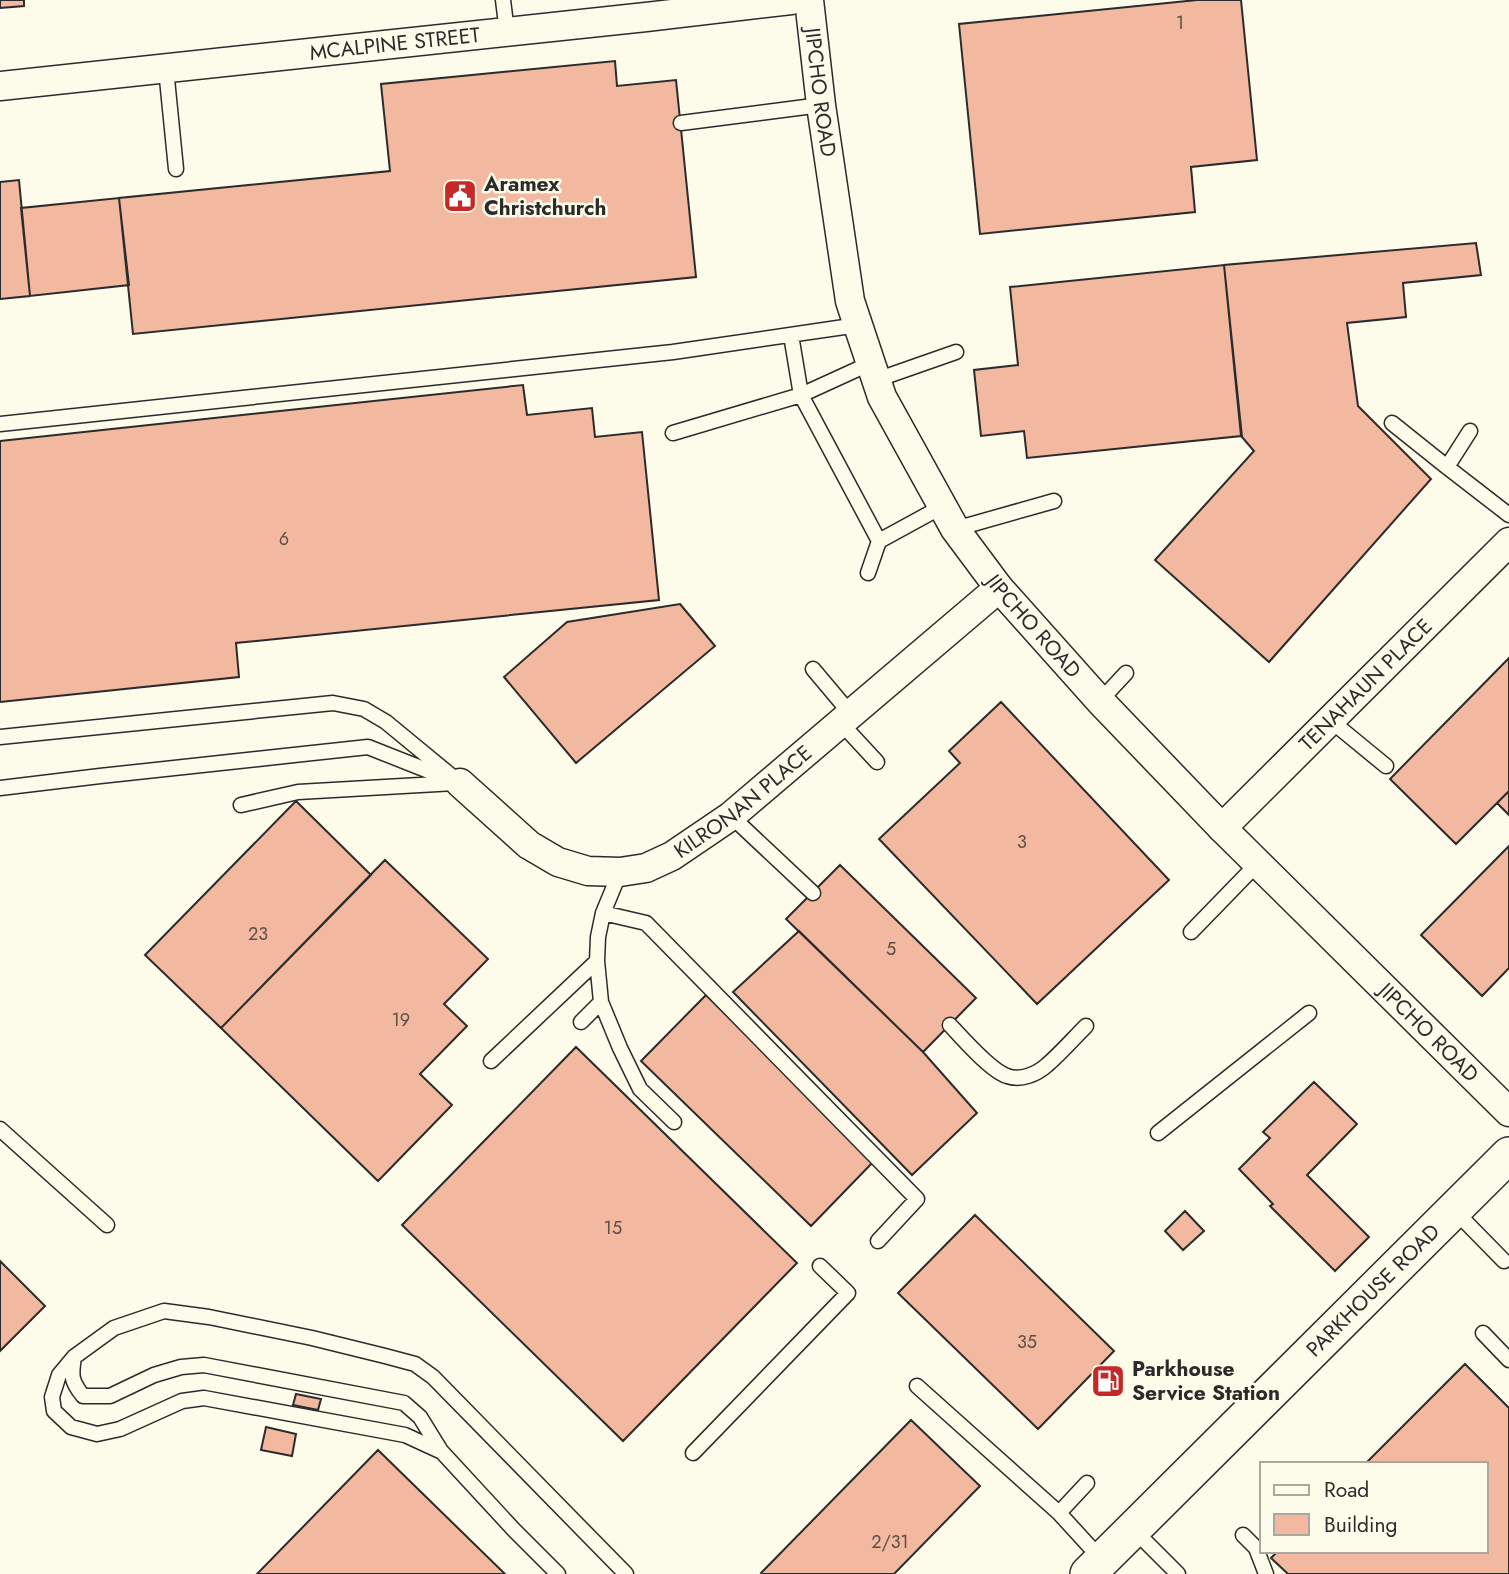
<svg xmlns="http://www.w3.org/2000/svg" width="1509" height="1574" font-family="Jost,sans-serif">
<rect width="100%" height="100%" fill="#fdfbea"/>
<!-- building -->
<path fill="#f2b8a0" stroke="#2b2b2b" stroke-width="2" d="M0,0h24v6l-24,2z
M1197,0h44l16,160 -66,7 4,45 -215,22 -21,-210z
M615,61l2,25 59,-6 20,197 -563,57 -14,-136 271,-27 -9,-87z
M19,180l11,116 -30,3v-117z
M119,198l10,87 -99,11 -9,-88z
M1476,243l5,32 -78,8 3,34 -59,6 11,83 73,73 -162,183 -114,-102 99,-109 -12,-14 -18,-172z
M1224,265l17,171 -214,22 -3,-27 -43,5 -7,-66 44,-5 -8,-78z
M523,385l4,30 65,-7 3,29 47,-5 17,168 -423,43 3,34 -239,25v-261z
M680,604l35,42 -139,117 -72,-86 63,-55z
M1509,658v133l-53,53 -66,-65z
M1001,702l168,178 -132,124 -158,-165 81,-76 -11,-12z
M1509,791v24l-12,-12z
M296,801l75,74 -150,153 -76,-73z
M1509,846v122l-27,28 -61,-61z
M385,860l103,99 -44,45 23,22 -47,48 32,31 -74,76 -157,-153z
M840,865l136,133 -53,54 -137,-133z
M799,931l124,121 54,61 -65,62 -179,-183z
M706,995l169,165 -64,66 -170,-165z
M576,1047l221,216 -174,178 -221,-216z
M1314,1082l43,42 -50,51 62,62 -34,34 -65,-65 3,-2 -34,-35 31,-31 -7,-6z
M1185,1211l19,20 -21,19 -18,-19z
M975,1215l139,136 -76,78 -140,-136z
M0,1261l45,45 -45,45z
M1465,1364l44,44v166h-221l-17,-16 7,-7h208v-87h-121z
M296,1394l25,5 -3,11 -25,-5z
M911,1420l69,66 -86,88h-132l-1,-1z
M266,1427l30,7 -4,22 -31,-6z
M378,1450l127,124h-248z"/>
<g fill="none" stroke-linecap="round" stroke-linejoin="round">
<!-- service casing -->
<g stroke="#2b2b2b" stroke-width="17">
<path id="service" d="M503,0l4,32
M166,69l10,100
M681,123l140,-18
M871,363l-70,32 78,146
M876,380l80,-28
M1392,423l55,44
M0,424l673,-72 185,-27
M1470,431l-23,36 62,48
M673,433l128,-38 -10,-60
M955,529l99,-28
M868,573l11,-32 64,-35
M813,669l37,44
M1100,701l26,-28
M1330,720l56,46
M840,722l37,40
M0,737l333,-34 31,6 22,13 74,61
M0,788l100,-12 268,-29 81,32
M241,805l57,-13 157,-9
M731,816l82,77
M620,872l-17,41 -5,24 -1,24 4,41 19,46 20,41 34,33
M603,913l43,10 271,276 -39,42
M1191,932l67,-69
M581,1022l20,-20
M950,1025c12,13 41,46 57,51 14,5 30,-2 40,-11 14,-12 26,-26 39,-39
M491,1061l106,-100
M0,1129l107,96
M1158,1133l151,-120
M1454,1210l50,51
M1483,1333l26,27
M74,1357c-3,19 -3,24 9,39h27l44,-21 27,-8 23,-2 200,38 16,14 21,34
M917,1386l142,127 43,47
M693,1453l155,-160 -28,-27
M1059,1513l28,-30
M1133,1529l45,45
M1243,1535l13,13 10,26
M558,1574l-44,-44 -72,-78 -37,-17 -201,-37 -22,3 -62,28 -23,5 -26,-7 -17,-16 -2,-14 7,-22 15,-18 40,-29 50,-17 45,6 103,21 73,18 30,8 18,13 193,197"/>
</g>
<!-- minor casing -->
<g stroke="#2b2b2b" stroke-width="31">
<g id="minor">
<path id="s1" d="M809,0l12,105 29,196 32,96 73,132 44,59 101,113 122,127 287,284"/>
<path id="s2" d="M0,86l646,-69 145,-17"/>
<path id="s3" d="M460,783l69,62 29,17 30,9 32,1 26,-4 26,-12 59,-40 268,-228"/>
<path id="s4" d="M1222,828l287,-286"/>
</g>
</g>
<!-- tertiary casing -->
<g stroke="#2b2b2b" stroke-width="38">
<g id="tertiary">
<path id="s5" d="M1088,1574l421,-419"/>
</g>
</g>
<!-- service -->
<use href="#service" stroke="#fdfbea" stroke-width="14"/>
<!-- minor -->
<use href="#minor" stroke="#fdfbea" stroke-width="28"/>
<!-- tertiary -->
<use href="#tertiary" stroke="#fdfbea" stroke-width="35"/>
</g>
<!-- icons -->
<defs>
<g id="civic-square" transform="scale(1.75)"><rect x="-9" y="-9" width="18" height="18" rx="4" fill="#c62828" stroke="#fdfbea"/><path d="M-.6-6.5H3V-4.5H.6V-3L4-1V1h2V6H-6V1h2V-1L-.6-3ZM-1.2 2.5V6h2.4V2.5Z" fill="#fff"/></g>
<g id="fuel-square" transform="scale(1.75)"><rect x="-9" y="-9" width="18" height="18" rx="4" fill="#c62828" stroke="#fdfbea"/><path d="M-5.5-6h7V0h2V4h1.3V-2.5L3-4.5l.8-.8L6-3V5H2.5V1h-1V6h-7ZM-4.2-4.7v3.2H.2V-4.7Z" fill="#fff"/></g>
</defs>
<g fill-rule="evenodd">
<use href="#civic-square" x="460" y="196"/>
<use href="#fuel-square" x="1108" y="1381"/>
</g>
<g text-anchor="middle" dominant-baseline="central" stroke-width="5" stroke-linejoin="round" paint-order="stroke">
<!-- number labels -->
<g font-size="18" fill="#5d4e48">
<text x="1180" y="23">1</text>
<text x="284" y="539">6</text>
<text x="1022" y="842">3</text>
<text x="258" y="934">23</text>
<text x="891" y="949">5</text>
<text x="401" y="1020">19</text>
<text x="613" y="1228">15</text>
<text x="1027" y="1342">35</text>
<text x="890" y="1542">2/31</text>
</g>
<!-- street labels -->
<g font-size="21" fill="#2b2b2b" stroke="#fdfbea">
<text stroke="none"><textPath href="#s2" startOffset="397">MCALPINE STREET</textPath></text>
<text stroke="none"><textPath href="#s1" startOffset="93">JIPCHO ROAD</textPath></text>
<text stroke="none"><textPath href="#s1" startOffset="681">JIPCHO ROAD</textPath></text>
<text stroke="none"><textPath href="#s4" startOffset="203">TENAHAUN PLACE</textPath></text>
<text stroke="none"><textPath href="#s3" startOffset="334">KILRONAN PLACE</textPath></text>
<text stroke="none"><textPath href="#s1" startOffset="1248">JIPCHO ROAD</textPath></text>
<text stroke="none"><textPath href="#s5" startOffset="402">PARKHOUSE ROAD</textPath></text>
</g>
<!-- poi labels -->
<g font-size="21" font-weight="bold" fill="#2b2b2b" stroke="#fdfbea" text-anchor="start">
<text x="484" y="184">Aramex<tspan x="484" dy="24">Christchurch</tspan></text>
<text x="1132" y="1369">Parkhouse<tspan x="1132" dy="24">Service Station</tspan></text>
</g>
</g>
<!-- legend -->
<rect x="1260" y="1462" width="228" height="91" fill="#fdfbea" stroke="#a9a89e" stroke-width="2"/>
<rect x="1274" y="1485" width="35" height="10" fill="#fdfbea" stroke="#a9a89e" stroke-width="2"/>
<text x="1324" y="1497" font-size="21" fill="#2b2b2b">Road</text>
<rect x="1274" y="1514" width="35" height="21" fill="#f2b8a0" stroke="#a9a89e" stroke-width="2"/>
<text x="1324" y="1532" font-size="21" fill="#2b2b2b">Building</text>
</svg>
